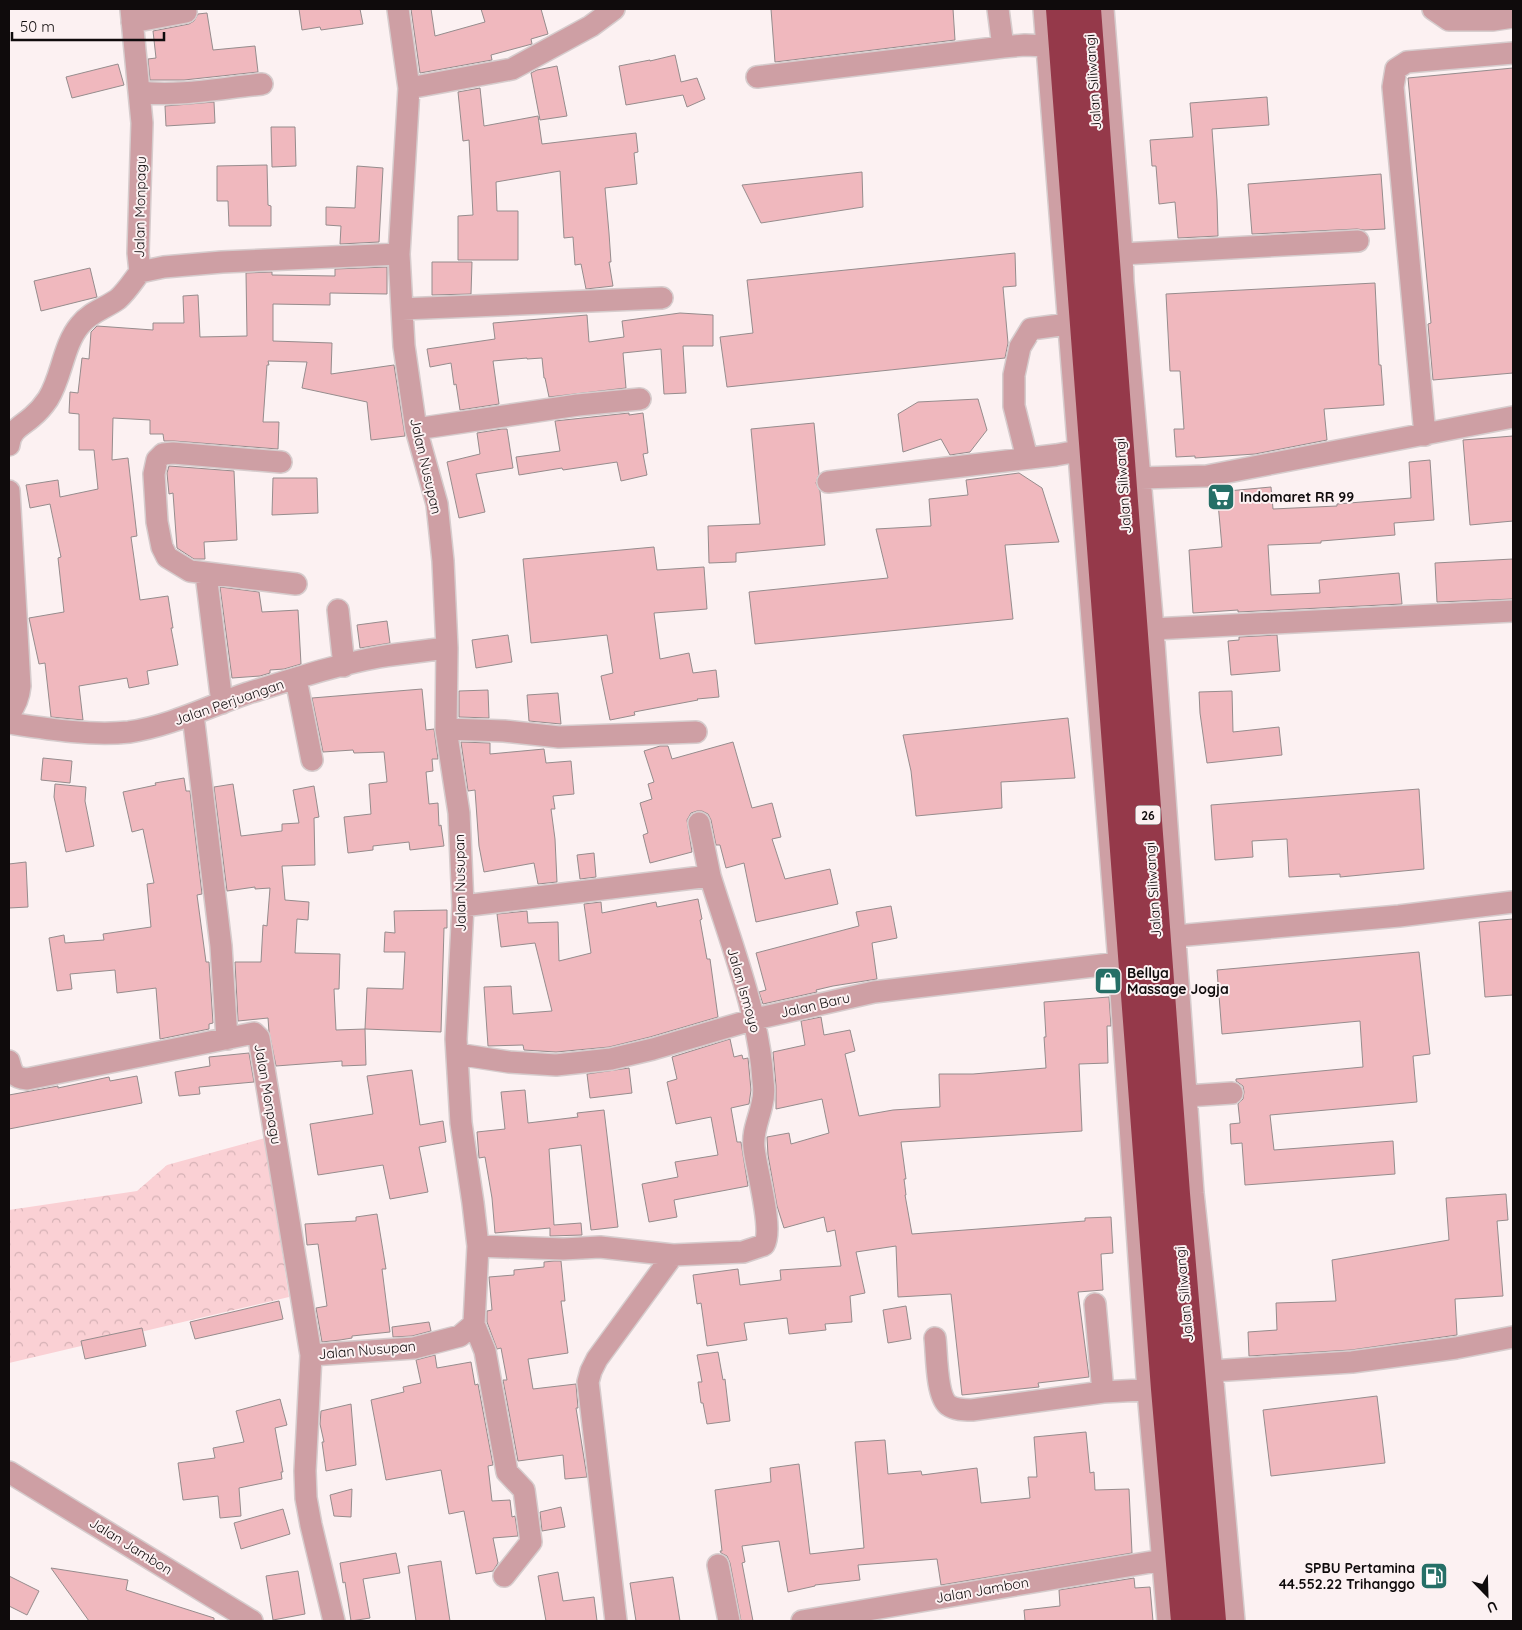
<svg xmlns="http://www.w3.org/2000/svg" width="1522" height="1630" font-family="Quicksand,sans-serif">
<defs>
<pattern id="forest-crowns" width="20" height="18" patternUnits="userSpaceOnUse" patternTransform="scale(1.25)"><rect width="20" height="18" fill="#fad0d4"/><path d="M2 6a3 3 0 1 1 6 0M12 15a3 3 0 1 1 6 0" fill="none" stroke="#d5b1b5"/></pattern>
</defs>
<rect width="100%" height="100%" fill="#fcf1f2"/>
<!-- forest -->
<path fill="url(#forest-crowns)" d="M265,1138l24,159 -280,66v-153l128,-19 30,-26z"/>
<!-- building -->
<path fill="#f0b8be" stroke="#968c8d" d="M299,9h61l3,15 -42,6 -1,-3 -18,3z
M411,9h20l4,27 50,-14 -4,-13h60l7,25 -17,5 1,5 -41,11 1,5 -72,13z
M771,9h182l2,31 -180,22z
M207,13l6,37 42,-4 3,26 -74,8h-34l-2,-21 8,-1 -3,-27 36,-7 5,-3 4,-7z
M675,55l6,27 16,-4 8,21 -18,8 -4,-12 -57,10 -7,-39 31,-6v1z
M118,64l6,21 -52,13 -6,-21z
M557,66l10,50 -27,4 -9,-47 6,-3z
M1513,68v305l-80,7 -5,-56 3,-1 -23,-245z
M480,88l4,38 54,-10 4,28 94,-11 2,19 -4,1 3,31 -32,4 4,45 2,29h-2l4,24 -27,3 -5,-25 -6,1 -2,-28 -9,1 -4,-67 -64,11 1,29h21v49h-60v-44l15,-1 -4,-75 -6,1 -5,-49z
M1267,97l2,28 -57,4 5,71 1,36 -40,2 -3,-36 -16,2 -3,-38h-4l-2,-26 43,-3 -3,-34z
M214,102l1,21 -49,3 -1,-20z
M271,127h24l1,39 -24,1z
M267,165l1,40 3,1v20h-42l-1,-25h-11v-35z
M357,166l26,2 -4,74 -39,2 1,-18 -15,-1v-18l29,1z
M862,172l1,35 -102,16 -19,-38z
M1381,174l4,55 -21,1 -7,-1 -105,5 -4,-50z
M1015,253l1,33 -13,1 5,56 -3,15 -278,29 -7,-50 33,-4 -6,-53z
M432,262h40l-1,32 -39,1z
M387,267v27l-57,-1v12l-57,-1v37l59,2 -1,31 63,-9 11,71 -34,4 -4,-38 -65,-14 5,-26 -39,-1 1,4h-2l-4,57h16l-1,27 -104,-8h-10l-1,-7h-13v-14l-37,-2 -1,42 16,-2 9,78 -6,1 9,63 28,-4 5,32h-2l7,37 -31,6 2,13 -20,4 -2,-10 -48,8 4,34 -32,-3 -6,-54 -6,1 -10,-46 35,-6 -6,-54 3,-1 -11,-53 -20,4 -4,-23 32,-5 2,17 38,-8 -4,-39h-15v-36l-10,-1 1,-21 8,1 4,-35 7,1 2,-27 6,-6 56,4v-7h31l-1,-27 15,-1 2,42 47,-1 -1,-63 26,-1v3l63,1v-7z
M90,268l7,29 -56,14 -7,-30z
M1375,283l4,82h2l3,40 -60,4 3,31 -72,14 -60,4v-2l-19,1 -2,-28h10l-4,-58h-10l-4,-77z
M680,313l33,2v31h-30l3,47 -22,1 -3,-45 -38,4 3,35 -77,9 -4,-19h-1l-2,-20 -15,1v-1l-34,3 6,43 -39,6 -4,-26 -2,1 -3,-22 -21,4 -3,-18 68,-10 -2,-16 94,-8 2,27 35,-5 -2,-16z
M978,399l9,31 -17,22 -20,3 -9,-16 -38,13 -5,-38 20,-12z
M629,413v2l14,-2 5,40 -5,1 4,21 -26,6 -4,-19 -54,8 -1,-2 -43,7 -3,-18 44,-6 -5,-30z
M814,423l5,51 -3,9 4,8 5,54 -89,8v9l-27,1 -1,-37 52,-2 -9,-95z
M502,429h5l6,39 -37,6 9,38 -26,6 -12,-56 33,-8 -3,-21z
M1513,436v85l-43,4 -7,-85z
M1430,460l4,60 -40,3 1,12 -74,6v2l-53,2 3,50 49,-2 -1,-13 80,-7 3,31 -164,8v-2l-45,3 -4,-63 33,-3 -5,-55 54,-5 2,22 64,-3v-2l74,-6 -2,-36z
M169,466l65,5 3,69 -33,2 1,17h-11l-17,-11 -4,-55 -4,1 -2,-21z
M1019,473l23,15 17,54 -54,3 8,74 -258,25 -6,-52 139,-14 -12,-49 55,-3 -2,-27 39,-4 -2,-15z
M273,478h44l1,35 -46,2z
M654,547l3,23 47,-3 3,42 -53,4 6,46 29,-6 4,20 23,-3 3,27 -22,2 1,1 -64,12 1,3 -25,5 -9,-44 12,-3 -6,-38 -76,8 -8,-84z
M1513,559v40l-76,3 -2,-39z
M220,587l39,5 3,20 36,-2 3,54 -17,5 -14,1v3l-10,3 -28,2z
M387,621l3,22 -30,5 -3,-23z
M508,635l4,27 -36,6 -4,-28z
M1277,635l3,36 -49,4 -3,-34 11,-1v-3z
M422,689l4,41 8,-1 4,30h-6l1,12 -7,1 3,32 9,-1 1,23 2,-1 3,21 -34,4 -1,-8 -36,4v4l-25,3 -4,-36 27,-3 -2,-30 18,-2 -3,-30 -30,1 -1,-3 -30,2 -11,-54z
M488,690l1,28 -30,-1v-26z
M1232,691l1,41 46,-5 3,28 -75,8 -7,-50 -1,-21z
M558,693l3,31 -32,-3 -2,-26z
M1068,718l7,60 -74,4 1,26 -86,8 -5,-45 -8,-36z
M461,742l29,1v11l54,-5 2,14 25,-2 3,33 -21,2 2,13h-4l4,30 2,43 -19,2 -4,-21 -50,9 -5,-26 -4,-56 -7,1z
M733,742l19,66 20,-5 9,34 -9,2 13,40 45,-10 8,35 -82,18 -12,-59 -18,5 -6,-23h-4l-5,-25 -3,-6 -6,-3h-5l-6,2 -4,7 5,32 -42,11 -7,-28 5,-2 -8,-30 12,-4 -4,-15 6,-2 -10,-31 16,-5h8l4,13z
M43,758l29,3 -2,22 -29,-3z
M184,778l2,13h4l12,103 -5,1 9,67h3l4,61 -4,1v5l-49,10 -4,-51 -39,5 -2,-23 -45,4 2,15 -15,2 -8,-53 15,-3 1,8 39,-3 -1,-6 48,-7 -4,-43 7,-1 -11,-54 -11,3 -9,-40 33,-7 -1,-2z
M55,784l31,3 -1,14 9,45 -28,6 -12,-55z
M233,784l8,52 41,-5v-7l17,-1 -6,-33 21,-4 5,31 -5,1 1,47 -33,1 3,34 24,2 -1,18 -11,-1 -2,34 45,1 -1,35h-5l2,41 29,-1 1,36 -24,1v-5l-66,5 -7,-34 -1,-14 -30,3 -3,-59h26l2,-37 4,1 3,-38 -15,1v-2l-28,4 -13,-104z
M1419,789l5,80 -84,8v-3l-51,3 -2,-38 -35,2 1,16 -38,3 -4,-55z
M594,853l2,24 -16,2 -3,-24z
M26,862l2,45 -19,1v-44z
M698,899l4,20 -2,1 7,39h3l8,58 -68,20 -41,10 -53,5 -32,-2 -1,-5 -35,1 -4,-59 27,-1 2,28 39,-3 -17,-68 -34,4 -4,-33 30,-3 1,12 30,-1 1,39 32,-8 -7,-49 17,-2 1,11 54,-11 1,5z
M891,906l6,32 -25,5 5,36 -44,7 -17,4 1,2 -54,12 -4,-12 7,-2 -10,-37 103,-27 -3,-14z
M447,910v18h-3l-3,104 -76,-3 2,-41 36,1 2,-37h-21l1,-20 10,1 -1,-22z
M1513,919v76l-28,2 -6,-75z
M1419,952l11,102 -17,2 4,46 -147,13 4,35 119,-9 2,33 -150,11 -3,-42 -11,1 -1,-20 10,-1 -2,-19 5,-5 1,-7 -1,-6 -7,-5v-2l127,-12 -3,-46 -138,13 -5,-64z
M1109,997l2,29h-4l1,37 -29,1 3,67 -181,11 5,37h-2l2,16h-1l7,39 173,-13v-3l26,-1 2,36 -12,1 2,36 -25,2 11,85 -51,6 1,4 -77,8 -11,-101 -53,3 -2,-51 -40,6 9,41 -15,3 2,26 -27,2 1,6 -37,4 -2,-16 -43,5 3,17 -40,6 -6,-43 -4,1 -4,-29 45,-6 2,16 41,-5 -1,-10 61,-4 -6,-36 -8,2 -3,-15 -40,11 -7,-22 -9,-51 -1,-18 22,-4 2,11 38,-11 -7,-34 -46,10v-23l-3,-34 32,-7 -4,-24 20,-4 3,18 26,-5 5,21 -10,3 14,62 34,-6 47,-3 -1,-33h34l73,-6 -2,-31h2l-2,-35z
M730,1039l4,18 8,-2 1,4 5,-1 3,32 -2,14 -18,4 6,34h4l7,44 -74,14 3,17 -28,5 -7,-38 36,-7 -3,-15 43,-7 -7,-38 -35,7 -9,-42 10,-3 -5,-22z
M249,1053l5,29 -55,5 1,7 -21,2 -4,-24 35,-6 -1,-9z
M629,1068l3,25 -42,5 -3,-24z
M412,1070l8,55 23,-4 3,21 -27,5 9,45 -38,7 -7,-34 -65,10 -8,-51 63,-10 -6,-38z
M137,1076l5,27 -133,26v-34l49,-9v2l51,-11 1,4z
M525,1090l3,33 50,-6 -1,-4 27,-3 14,117 -27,3 -10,-85 -32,4 5,76 27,-2 1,12 -32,1v-8l-55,5 -3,-35 -7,-41 -6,1 -2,-26 28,-3 -4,-37z
M1506,1194l2,26 -11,1 6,75 -48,3 2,36 -106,15 -102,6 -1,-24 29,-2 -1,-27 60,-2 -4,-41 117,-20 -3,-42z
M377,1214l9,55h-4l8,63 -38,4v2l-12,2 -18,2 -6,-34 11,-2 -9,-62 -11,1 -2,-21 51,-3v-4z
M554,1261h7l4,40h-4l7,52 -40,6 5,30 43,-5 2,24h-2l11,69 -22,2 -2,-24 -45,6 -15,-81h4l-6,-32 -4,1 -10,-27v-11l5,-1 -3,-33 25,-2v-5l30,-3v-5z
M279,1301l4,18 -88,20 -5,-17z
M906,1306l5,33 -23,4 -5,-33z
M429,1322l2,9 -19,5 -19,1 -1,-10z
M142,1328l4,18 -61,13 -4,-18z
M718,1352l5,28 2,-1 5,42 -23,3 -4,-21h-2l-3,-21h4l-5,-27z
M435,1355l2,13 34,-6 4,23 3,-1 15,81 -5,1 4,35 18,-1 2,17 3,-1 3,20 -25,2 5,25 -5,8 -17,3 -12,-63 -15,3 -8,-44 -55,10 -15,-80 33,-8 -1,-5 18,-4 -5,-23z
M1377,1396l8,67 -114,13 -8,-66z
M280,1399l7,26 -12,3 8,44h-2l1,7 -43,9 2,28 -21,2 -2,-22 -35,4 -5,-37 37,-5 -2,-10 31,-6 -8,-31z
M351,1404l5,61 -30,6 -4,-29h2l-4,-18 1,-13z
M1086,1432l4,41 4,-1 1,18 34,-1 3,64 -191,32 -4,-26 -79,6 2,15 -45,5v1l-27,6 -9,-51 -37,5 3,16 -3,1 11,58h-12l-11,-58 -3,-7 -6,-3 -1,-2h2l-7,-61 56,-8 -1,-14 29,-4 11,90 54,-6 -9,-106 30,-2 3,34 33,-3 1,4 55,-7 4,35 49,-5 -2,-21h9l-3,-40z
M352,1489l-1,28 -17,-1 -4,-21z
M561,1507l4,20 -23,4 -2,-19z
M283,1509l7,25 -49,15 -7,-26z
M396,1553l4,20 -37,6 7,39 -19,3 -6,-39 -2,1 -3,-20z
M441,1561l9,60h-34l-8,-55z
M51,1568l77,12 -2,10 88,28v3h-125z
M298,1571l7,43 -32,6 -7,-44z
M558,1572l5,29 31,-4 3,24h-51l-8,-45z
M9,1576l30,15 -12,24 -18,-9z
M673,1577l7,44h-44l-6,-38z
M1134,1578l1,10 15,-1 3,34h-128l-1,-11 36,-4 -1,-16z"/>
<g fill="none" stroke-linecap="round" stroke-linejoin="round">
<!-- minor casing -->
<g stroke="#d6cccd" stroke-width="24">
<path id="minor" d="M998,9l5,38
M1044,9l75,954 29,428 20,230
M1103,9l19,245 1,28 30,347 40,564 19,178 22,250
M1433,9l16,11h44l20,-3
M132,22l54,-10
M757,77l246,-30 22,-2 22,1
M409,88l103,-19 79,-43 23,-17
M139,92c40,5 82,-4 123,-8
M1122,254l236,-13
M140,272l24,-5 58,-5 177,-8
M402,309l260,-11
M416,429l162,-24 62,-6
M1425,435l-32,-348 3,-18 11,-7 106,-9
M9,445c1,-15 13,-19 23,-28 6,-5 12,-12 16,-18 14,-22 15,-54 32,-74 10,-13 26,-17 38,-26 9,-8 15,-18 22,-27l-2,-19 4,-130 -11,-114
M1027,458l-13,-52v-31l6,-28 11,-18 37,-5
M281,462l-108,-9 -10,1 -6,6 -3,14 3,48 5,25 5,10 23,14 106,13
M1141,478l66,-2 306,-59
M828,482l228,-27 22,-4
M9,491l11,195c-1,11 -4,19 -11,28
M206,574l16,129
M338,610l6,56
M1153,629l360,-18
M296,679l16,81
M193,715l28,231 6,93
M9,723c39,6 81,13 120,9 42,-6 80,-26 119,-39 43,-13 87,-28 131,-36 23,-4 46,-6 68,-9
M446,729l58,2 55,6 137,-5
M699,823l11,53
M463,906l247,-30c20,65 49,137 53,205 1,7 1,16 -1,23 -3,15 -10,28 -8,44 2,21 20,81 10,97l-21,7 -70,3 -73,-8 -37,2 -85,-3
M1176,936l223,-20 114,-14
M457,1054l52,8 47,3 55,-6 42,-10 102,-30 119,-27 245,-29
M9,1061c3,12 5,17 18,18l227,-46 5,5 52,317
M1187,1096l45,-3
M1095,1304l8,88
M474,1324l11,27 22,121 17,18 7,52 -27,34
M935,1338c2,16 1,57 13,67 7,5 16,5 24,5l131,-18 58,-3
M1212,1371l140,-9 104,-14 57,-11
M9,1472l243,149
M718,1565l11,56
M334,1621l-23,-96 -5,-27 -1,-27 6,-116 103,-7 46,-12 14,-12 4,-78 -5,-43 -12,-80 -5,-84 7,-133 -4,-93 -13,-84 1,-81 -4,-87 -6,-57 -21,-75 -12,-83 -5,-92 10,-166 -11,-79
M616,1621l-28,-239 3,-11 6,-12 76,-104
M802,1621l361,-61"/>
</g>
<!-- highway casing -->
<g stroke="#d6cccd" stroke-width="30">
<path id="highway" d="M1060,9l105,1380 20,232
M1087,9l89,1185 36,427"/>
</g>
<!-- minor -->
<use href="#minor" stroke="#ce9fa4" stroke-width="21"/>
<!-- highway -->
<use href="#highway" stroke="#95394a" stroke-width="28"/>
</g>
<!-- icons -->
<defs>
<g id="supermarket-square" transform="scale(1.4375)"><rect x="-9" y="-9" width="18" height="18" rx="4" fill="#266f67" stroke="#fcf1f2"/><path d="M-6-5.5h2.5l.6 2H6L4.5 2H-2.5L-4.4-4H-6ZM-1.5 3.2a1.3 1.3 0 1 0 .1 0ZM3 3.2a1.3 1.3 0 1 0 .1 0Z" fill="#fff"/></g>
<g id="shop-square" transform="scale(1.4375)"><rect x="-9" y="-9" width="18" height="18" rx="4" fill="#266f67" stroke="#fcf1f2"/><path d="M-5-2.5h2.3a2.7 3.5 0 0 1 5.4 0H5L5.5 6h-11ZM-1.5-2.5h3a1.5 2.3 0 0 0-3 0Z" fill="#fff"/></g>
<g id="fuel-square" transform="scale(1.4375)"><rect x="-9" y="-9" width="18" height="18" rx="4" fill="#266f67" stroke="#fcf1f2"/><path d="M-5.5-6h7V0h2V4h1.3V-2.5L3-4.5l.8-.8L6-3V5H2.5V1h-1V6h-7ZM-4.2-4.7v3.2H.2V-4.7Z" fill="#fff"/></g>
</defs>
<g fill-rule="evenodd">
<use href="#supermarket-square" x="1221" y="497"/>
<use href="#shop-square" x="1108" y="981"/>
<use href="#fuel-square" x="1434" y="1576"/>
</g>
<g text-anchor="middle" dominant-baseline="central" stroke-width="4" stroke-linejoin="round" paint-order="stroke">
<!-- shield labels -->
<rect fill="#fcf1f2" stroke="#565051" stroke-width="1" x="1135.5" y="805.5" width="25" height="19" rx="4"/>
<g font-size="12" font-weight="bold" fill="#0f0b0c">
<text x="1148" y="815">26</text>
</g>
<!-- street labels -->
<g font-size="14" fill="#0f0b0c" stroke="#fcf1f2">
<text transform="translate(1093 82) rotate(-94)">Jalan Siliwangi</text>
<text transform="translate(140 207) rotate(-89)">Jalan Monpagu</text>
<text transform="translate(426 466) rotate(77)">Jalan Nusupan</text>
<text transform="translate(1123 486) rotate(-94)">Jalan Siliwangi</text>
<text transform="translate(229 702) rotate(-19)">Jalan Perjuangan</text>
<text transform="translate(460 883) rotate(-91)">Jalan Nusupan</text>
<text transform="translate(1153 890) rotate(-94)">Jalan Siliwangi</text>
<text transform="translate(744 990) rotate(74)">Jalan Ismoyo</text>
<text transform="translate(815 1005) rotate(-13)">Jalan Baru</text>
<text transform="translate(268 1094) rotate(80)">Jalan Monpagu</text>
<text transform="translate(1184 1294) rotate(-95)">Jalan Siliwangi</text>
<text transform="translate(367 1350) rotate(-5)">Jalan Nusupan</text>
<text transform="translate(131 1546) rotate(32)">Jalan Jambon</text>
<text transform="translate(982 1590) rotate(-10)">Jalan Jambon</text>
</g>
<!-- poi labels -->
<g font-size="14" font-weight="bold" fill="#0f0b0c" stroke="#fcf1f2" text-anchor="start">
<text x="1240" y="497">Indomaret RR 99</text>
<text x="1127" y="973">Bellya<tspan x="1127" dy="16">Massage Jogja</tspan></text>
<text x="1415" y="1568" text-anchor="end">SPBU Pertamina<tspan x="1415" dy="16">44.552.22 Trihanggo</tspan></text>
</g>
</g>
<!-- border -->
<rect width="1522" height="1630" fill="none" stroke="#0f0b0c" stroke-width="20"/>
<!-- north arrow -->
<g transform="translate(1487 1595) rotate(157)" stroke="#fcf1f2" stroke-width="4" paint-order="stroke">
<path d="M0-4L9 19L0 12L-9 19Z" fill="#0f0b0c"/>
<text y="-8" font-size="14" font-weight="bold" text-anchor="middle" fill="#0f0b0c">U</text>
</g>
<!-- scale -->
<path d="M12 32v8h152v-8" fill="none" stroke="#0f0b0c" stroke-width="2.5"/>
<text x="20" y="32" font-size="15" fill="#0f0b0c" stroke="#fcf1f2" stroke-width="4" paint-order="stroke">50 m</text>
</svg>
